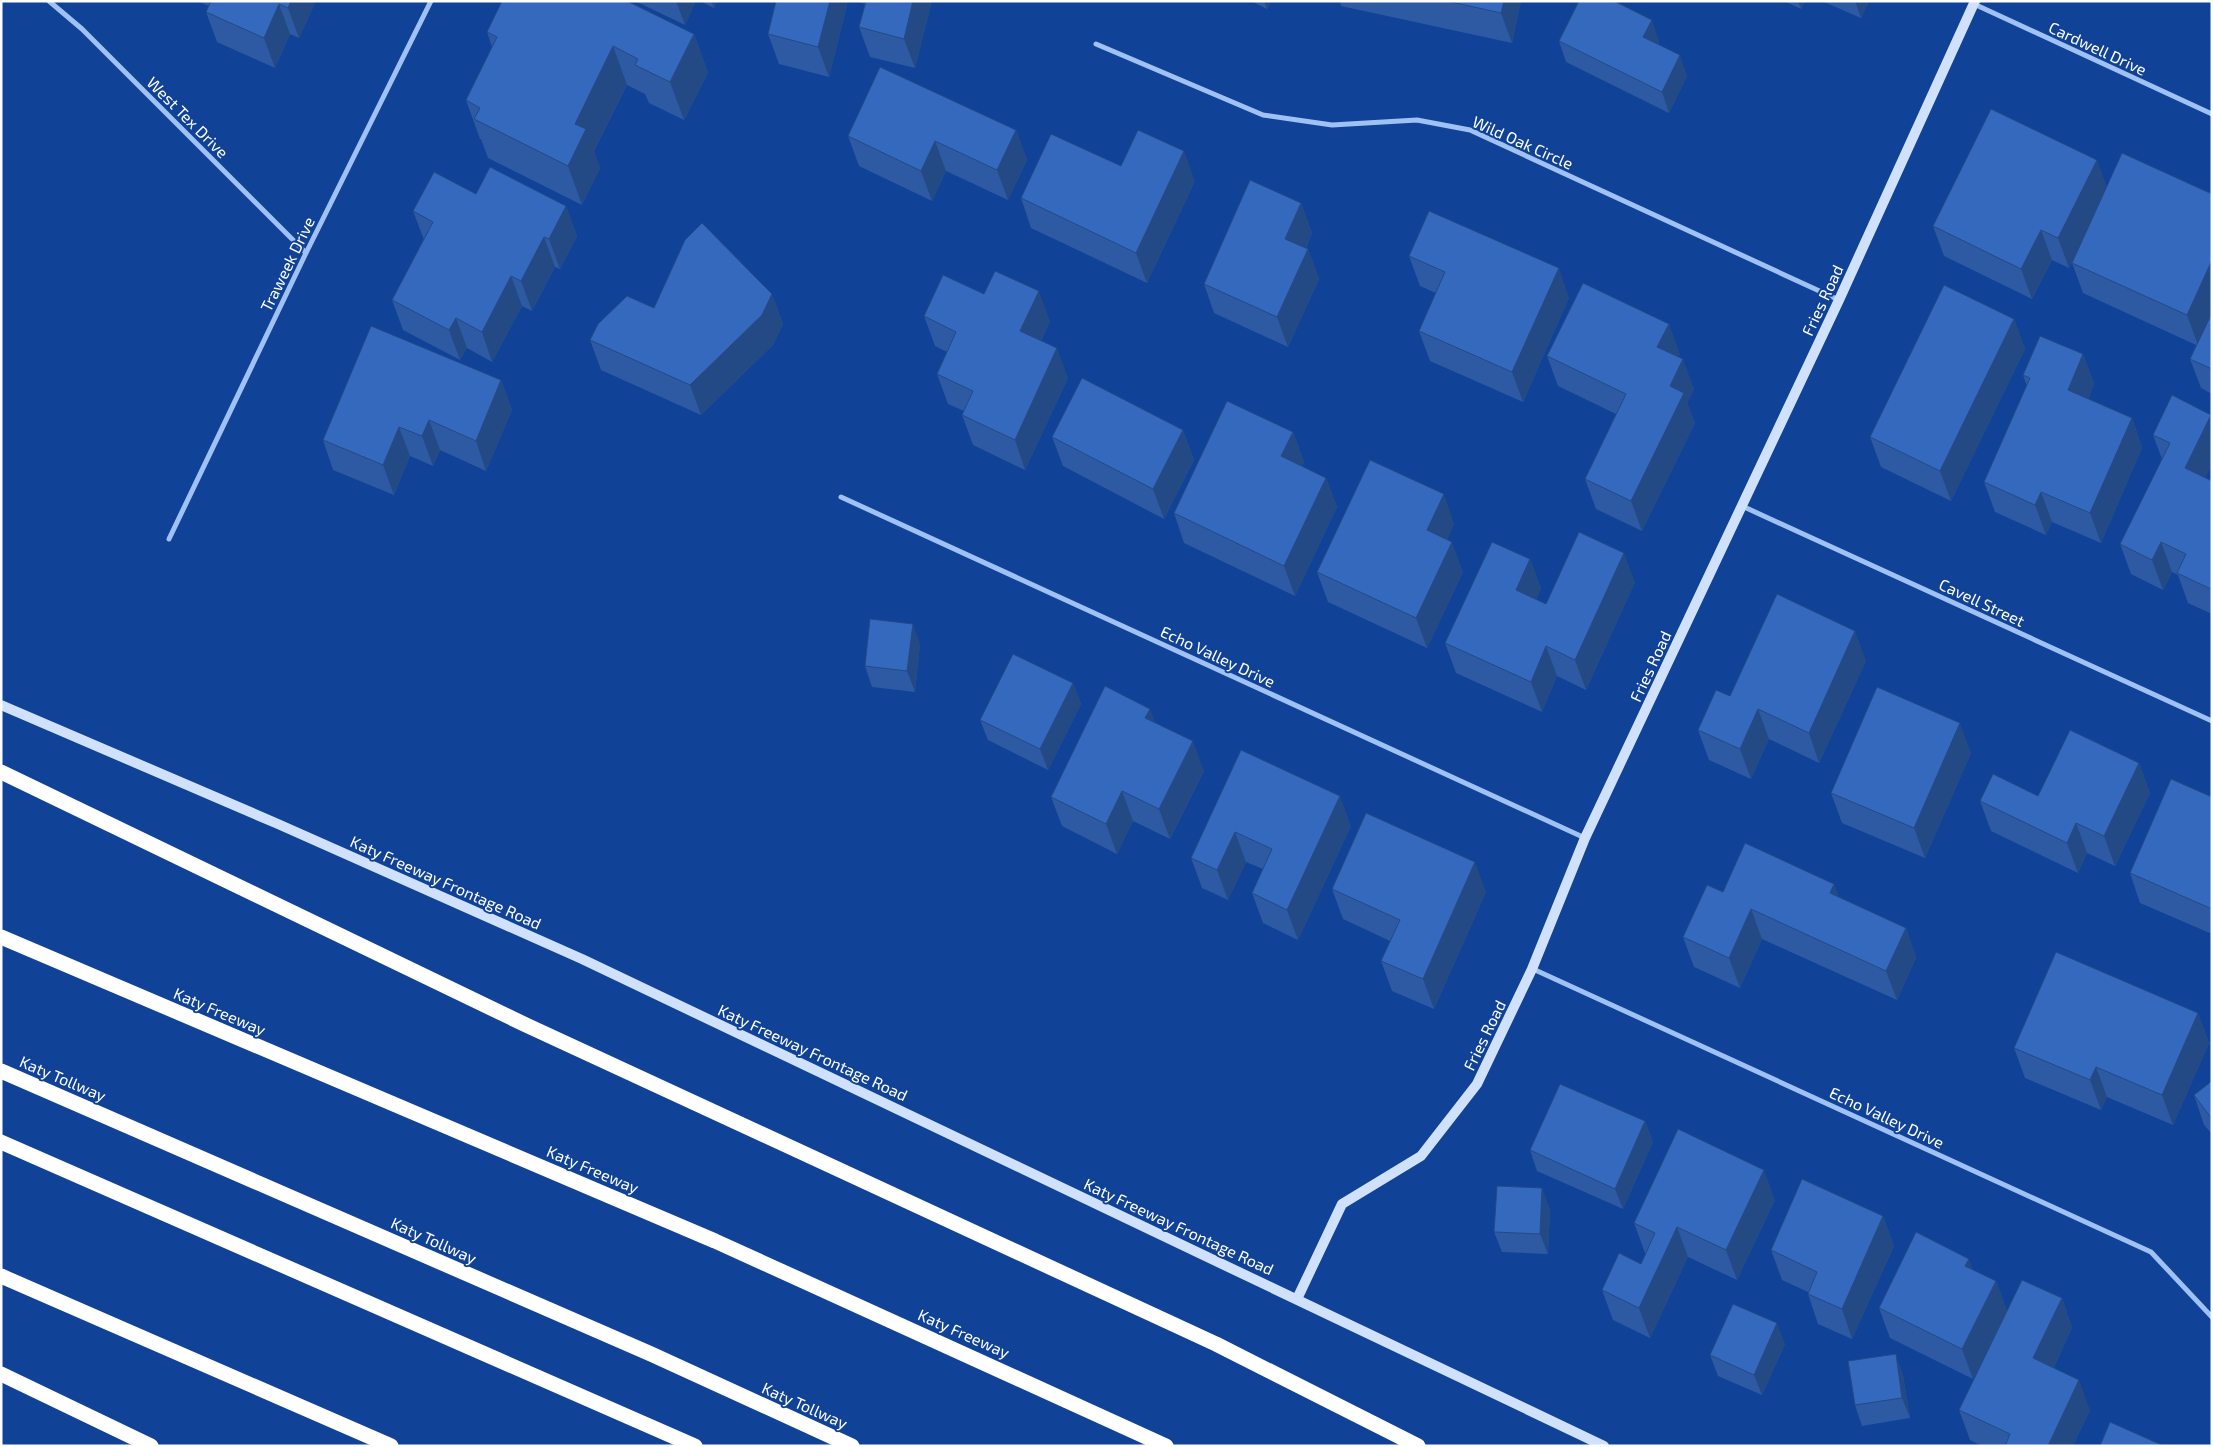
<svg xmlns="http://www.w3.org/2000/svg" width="2213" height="1447" font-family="'Exo 2',sans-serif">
<rect width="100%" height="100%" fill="#104297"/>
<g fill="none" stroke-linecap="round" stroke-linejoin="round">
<!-- street -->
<path stroke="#a0c1f4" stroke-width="5" d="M49,1l33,28 224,224
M1974,4l238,110
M1096,44l167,71 69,10 85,-5 53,10 369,170
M841,497l744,341
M1742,506l470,215
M169,539l137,-286 125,-252
M1533,969l618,283 61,65"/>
<!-- secondary -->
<path stroke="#d0e1fd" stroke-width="10" d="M1,705l277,119 304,135 1022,487
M1297,1299l45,-95 79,-48 56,-72 55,-115 53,-131 254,-538 136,-299"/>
<!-- highway -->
<path stroke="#fff" stroke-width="15" d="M1,772l525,253 690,319 202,102
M1,937l714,304 451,205
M1,1071l650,283 201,92
M1,1142l694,304
M1,1276l390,170
M1,1374l150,72"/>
</g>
<!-- wall -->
<path fill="#2d5aa3" d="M197,1h119l-17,37 -9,-4 -15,34 -58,-26 -11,-30 3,-6z
M635,1h61l-11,24z
M700,1h17l-3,7z
M776,1h72l-19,76 -50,-13 -11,-30z
M856,1h76l-17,67 -45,-11 -11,-30 6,-23z
M1251,1h20l-4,8z
M1340,1h181l-9,42 -171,-37z
M1784,1h21l-4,8z
M1822,1h47l-8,17z
M487,32l207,2 14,39 -24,47 -35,-17 -4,-9 -18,-9 -33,66 6,17 -18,37 -94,-47 -7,-19h-1l-14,-39 26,-53z
M1559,41h100l-1,3 29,32 -18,37 -103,-51z
M1016,130l11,30 -19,40 -62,-29 -14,30 -73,-35 -11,-30z
M2097,160l10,28 105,6v200l-11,-6 -11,-29 6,-14 -113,-52 -11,-30 9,-18 -12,23 -17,-8 -20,39 -88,-43 -11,-30z
M1195,181l-48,102 -116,-55 -10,-30z
M476,194l90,12 11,30 -17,33 -5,-2 -23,44 -10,-5 -30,56 -25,-14 -7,12 -57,-30 -11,-30 32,-60 -11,-29z
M1301,203l11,30 -6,15 2,1 11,30 -31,68 -74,-34 -10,-29z
M1409,256l160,42 -46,104 -93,-41 -11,-30 17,-38 -16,-7z
M772,294l11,30 -10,21 -72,70 -100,-45 -11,-30 64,-32z
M984,294l66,27 -9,20 27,37 -43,92 -52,-25 -11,-30 2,-4 -16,-7 -11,-30 10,-22 -12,-6 -11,-30z
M2014,319l11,30 -74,152 -70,-34 -11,-30z
M1680,354l-2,3 16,32 -7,14 8,20 -53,108 -46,-22 -11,-30 31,-65 -58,-28 -11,-30z
M2083,354l11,30 -6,15 44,19 10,30 -41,95 -49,-21 -6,13 -51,-23 -11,-30 43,-96 -4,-11z
M501,380l11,30 -26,61 -46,-21 -7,16 -23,-10 -16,39 -61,-25 -10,-30z
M2172,395l34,83 6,3v133l-24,-11 -10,-28 -6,-3 -9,18 -32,-16 -11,-30 42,-85 -9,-24z
M1183,430l11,30 -30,59 -101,-53 -11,-29z
M1293,432l11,30 -2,4 24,12 11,29 -42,89 -111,-53 -10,-30z
M1454,524l-7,16 16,32 -36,76 -99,-46 -11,-30z
M1530,559l11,30 -5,10 10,5 89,-22 -49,108 -29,-14 -15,36 -86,-39 -11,-30z
M920,644l-5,48 -43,-5 -7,-21z
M1866,661l-47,102 -50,-24 -18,40 -42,-19 -11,-30 32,-34z
M1073,683l8,21 -33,66 -60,-30 -8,-20z
M1155,722l49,49 -34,68 -37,-18 -16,33 -55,-28 -11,-29z
M1241,750l110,76 -53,114 -35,-17 -11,-30 11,-24 -17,-7 -18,38 -26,-12 -11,-30z
M1971,753l-46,105 -83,-35 -11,-30z
M2139,763l11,30 -35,73 -28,-13 -9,20 -87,-42 -11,-30 58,-5z
M2212,797v137l-72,-31 -10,-30z
M1834,884l5,14 67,30 10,30 -19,42 -135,-61 -22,49 -46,-21 -11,-30 40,-45z
M1332,889l154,3 -52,117 -42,-18 -11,-30 9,-20 -47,-22z
M2198,1013l11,30 -36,82 -66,-28 -6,13 -76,-32 -11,-30z
M2212,1081v53l-8,-9 -10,-30z
M1645,1121l8,21 -30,67 -86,-38 -7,-21z
M1775,1200l-38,80 -49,-23 -38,81 -37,-18 -11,-30 39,-26 5,-11h-1l-11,-30z
M1550,1209l-2,45 -46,-2 -8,-20z
M1883,1216l11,30 -42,93 -34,-15 -10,-30v-2l-26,-12 -11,-30z
M1973,1270l23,11 11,30 55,-13 10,30 -18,39 36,43 -17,36h-91l-12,-6 -11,-30 41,-85 -27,54 -83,-41 -11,-30z
M1785,1344l-23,51 -44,-19 -8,-21z
M1903,1375l7,43 -48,8 -7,-21z"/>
<!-- shaded-wall -->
<path fill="#244a85" d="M291,1h25l-17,37 -11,-30z
M676,1h20l-11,24z
M711,1h6l-3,7z
M830,1h18l-19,76 -11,-30z
M913,1h19l-17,67 -11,-29z
M1264,1h7l-4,8z
M1504,1h17l-9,42 -11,-30z
M1798,1h7l-4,8z
M1855,1h14l-8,17z
M279,4l11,30 -15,34 -11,-30z
M1652,20l7,21 -8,17 -8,-21z
M694,34l14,39 -24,47 -14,-38z
M613,46l14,39 -33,66 6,17 -18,37 -14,-39 7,-42z
M1680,55l7,21 -18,37 -7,-21z
M1016,130l11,30 -19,40 -11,-30z
M935,141l11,30 -14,30 -11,-30z
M1184,151l11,30 -48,102 -11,-30z
M2097,160l11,30 -39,78 -11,-30z
M1301,203l11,30 -16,36 -11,-30z
M566,206l11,30 -17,33 -11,-30z
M2041,230l11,30 -20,39 -11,-30z
M544,237l11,30 -23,44 -11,-30z
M1308,249l11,30 -31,68 -11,-30z
M2212,260v54l-14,31 -11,-30z
M1559,268l10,30 -46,104 -11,-30z
M511,276l11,30 -30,56 -10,-30z
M1039,291l11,30 -19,40 -11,-30z
M772,294l11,30 -10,21 -72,70 -11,-30z
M456,318l11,30 -7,12 -11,-30z
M2014,319l11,30 -74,152 -11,-30z
M1669,324l11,30 -12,22 -11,-29z
M1057,348l11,30 -43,92 -10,-30z
M2083,354l11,30 -15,36 -11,-30z
M1683,359l11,30 -7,14 8,20 -53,108 -11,-30 39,-115z
M501,380l11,30 -26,61 -10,-30z
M2211,415l1,2v48l-16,32 -11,-29z
M2132,418l10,30 -41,95 -11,-30z
M429,420l11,30 -7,16 -11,-30z
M399,427l11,29 -16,39 -11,-30z
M1183,430l11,30 -30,59 -11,-30z
M1293,432l11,30 -12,24 -11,-30z
M1326,478l11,29 -42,89 -11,-30z
M2041,492l11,30 -6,13 -11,-30z
M1444,494l10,30 -16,36 -11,-30z
M1452,542l11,30 -36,76 -11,-30z
M2161,542l11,30 -9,18 -11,-30z
M1624,553l11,29 -49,108 -11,-30z
M1530,559l11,30 -15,31 -10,-30z
M913,624l7,20 -5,48 -8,-21z
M1855,631l11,30 -47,102 -10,-30z
M1546,646l11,30 -15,36 -11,-30z
M1073,683l8,21 -33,66 -8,-21z
M1150,709l11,30 -16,-21z
M1758,709l11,30 -18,40 -11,-30z
M1960,723l11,30 -46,105 -11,-30z
M1193,741l11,30 -34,68 -11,-30z
M2139,763l11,30 -35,73 -11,-30z
M1122,791l11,30 -16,33 -11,-30z
M1340,796l11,30 -53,114 -11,-30z
M2076,823l11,30 -9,20 -11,-30z
M1235,832l11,30 -18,38 -11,-30z
M1475,862l11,30 -52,117 -11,-30z
M1834,884l11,30 -15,-21z
M1751,909l11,30 -22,49 -11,-30z
M1906,928l10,30 -19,42 -11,-29z
M2198,1013l11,30 -36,82 -11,-30z
M2096,1067l11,30 -6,13 -11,-30z
M1645,1121l8,21 -30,67 -8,-20z
M1764,1170l11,30 -38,80 -11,-30z
M1542,1188l8,21 -2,45 -8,-20z
M1883,1216l11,30 -42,93 -10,-30z
M1677,1227l11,30 -38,81 -11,-30z
M1969,1259l11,30 -15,-23z
M1996,1281l11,30 -34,68 -11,-30z
M2062,1298l10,30 -28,60 -11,-30z
M1777,1323l8,21 -23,51 -8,-20z
M1896,1354l7,21 7,43 -8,-20z
M2079,1380l11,30 -17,36h-25z"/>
<!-- building -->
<path fill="#3469be" stroke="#244a85" d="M211,1h80l-3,7 -9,-4 -15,34 -58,-26z
M502,1h125l67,33 -24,48 -35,-17 3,-6 -25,-13 -38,78 11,5 -18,37 -94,-47 6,-11 -14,-8 31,-63 -10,-5z
M776,1h54l-12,46 -50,-13z
M866,1h47l-9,38 -45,-12z
M1447,1h57l-3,12z
M1579,1h35l38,19 -9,17 37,18 -18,37 -103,-51z
M880,67l136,63 -19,40 -62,-29 -14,30 -73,-35z
M1991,109l106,51 -39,78 -17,-8 -20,39 -88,-43z
M1138,130l46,21 -48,102 -115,-55 30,-64 70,32z
M2122,153l90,41v66l-25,55 -115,-52z
M490,167l76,39 -17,33 -5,-2 -23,44 -10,-5 -29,56 -26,-14 -7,12 -57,-30 41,-78 -20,-11 21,-39 42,22z
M1250,180l51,23 -16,36 23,10 -31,68 -73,-33z
M1429,211l130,57 -47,104 -93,-41 26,-59 -36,-16z
M702,223l70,71 -10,21 -72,70 -100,-45 8,-16 29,-28 27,12 31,-68z
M995,271l44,20 -19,40 37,17 -42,92 -53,-25 11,-24 -36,-17 19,-42 -32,-16 19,-41 41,19z
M1583,283l86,41 -12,23 26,12 -13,27 14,7 -53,108 -46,-22 41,-85 -79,-38z
M1944,285l70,34 -74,152 -70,-34z
M2212,313v56l-22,-10z
M371,326l130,54 -25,61 -47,-21 -7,16 -23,-9 -16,38 -60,-25z
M2040,336l43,18 -15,36 64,28 -42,95 -49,-21 -6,13 -51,-23 46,-104 -7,-3z
M1082,378l101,52 -30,59 -101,-52z
M2172,395l39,20 -26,53 27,13v107l-1,1 -34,-16 9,-19 -25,-12 -9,18 -32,-16 50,-101 -17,-8z
M1227,401l66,31 -12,24 45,22 -42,88 -110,-53z
M1370,460l74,34 -17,36 25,12 -36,76 -99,-46z
M1579,532l45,21 -49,107 -29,-14 -15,36 -86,-39 47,-101 38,17 -14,31 30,14z
M1777,594l78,37 -46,102 -51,-24 -18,40 -42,-19 18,-40 14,6z
M870,619l43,5 -6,47 -42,-5z
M1013,654l60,29 -33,66 -60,-29z
M1105,686l45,23 -5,9 48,23 -34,68 -37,-18 -16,33 -55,-27z
M1877,687l83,36 -46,105 -83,-35z
M2070,730l69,33 -35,73 -28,-13 -9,20 -87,-42 13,-27 45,22z
M1241,750l99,46 -53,114 -35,-17 20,-44 -37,-17 -18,38 -26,-12z
M2171,779l41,18v112l-82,-36z
M1366,813l109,49 -52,117 -42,-18 19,-41 -68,-31z
M1745,843l89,41 -4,9 76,35 -20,43 -135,-62 -22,49 -46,-21 24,-52 16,7z
M2056,952l142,61 -36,82 -66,-28 -6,13 -76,-32z
M2212,1081v38l-18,-24z
M1560,1084l85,37 -30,68 -85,-39z
M1678,1129l86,41 -38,80 -49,-23 -38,81 -37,-18 17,-37 22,11 14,-31 -21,-10z
M1802,1179l81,37 -41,93 -34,-15 9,-22 -46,-22z
M1497,1186l45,2 -2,46 -46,-2z
M1916,1232l53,27 -4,7 31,15 -34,68 -83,-41z
M2022,1280l40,18 -29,60 46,22 -31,66h-43l5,-12 -51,-24z
M1733,1304l44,19 -23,52 -44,-20z
M1896,1354l6,44 -47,7 -7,-44z
M2110,1422l54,24h-64z"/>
<g text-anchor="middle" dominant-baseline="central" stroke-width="4" stroke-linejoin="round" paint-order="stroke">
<!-- street labels -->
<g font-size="16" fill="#fff" stroke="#104297">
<text transform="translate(2098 48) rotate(25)">Cardwell Drive</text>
<text transform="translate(188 117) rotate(45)">West Tex Drive</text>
<text transform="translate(1523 142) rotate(24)">Wild Oak Circle</text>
<text transform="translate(287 264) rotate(-64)">Traweek Drive</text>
<text transform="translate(1822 300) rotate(-65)">Fries Road</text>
<text transform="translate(1982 602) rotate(25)">Cavell Street</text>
<text transform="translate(1218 656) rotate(25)">Echo Valley Drive</text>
<text transform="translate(1650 666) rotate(-65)">Fries Road</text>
<text transform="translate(446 882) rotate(24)">Katy Freeway Frontage Road</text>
<text transform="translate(220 1011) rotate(23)">Katy Freeway</text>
<text transform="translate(1484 1035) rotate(-64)">Fries Road</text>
<text transform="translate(813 1052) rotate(25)">Katy Freeway Frontage Road</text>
<text transform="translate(63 1078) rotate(23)">Katy Tollway</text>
<text transform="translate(1887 1117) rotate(25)">Echo Valley Drive</text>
<text transform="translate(593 1169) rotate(23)">Katy Freeway</text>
<text transform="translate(1179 1226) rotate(25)">Katy Freeway Frontage Road</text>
<text transform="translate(434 1240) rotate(24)">Katy Tollway</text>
<text transform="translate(964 1333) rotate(24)">Katy Freeway</text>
<text transform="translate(805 1405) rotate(24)">Katy Tollway</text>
</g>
</g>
<!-- border -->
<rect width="2213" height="1447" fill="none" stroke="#ffffff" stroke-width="5"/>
</svg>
